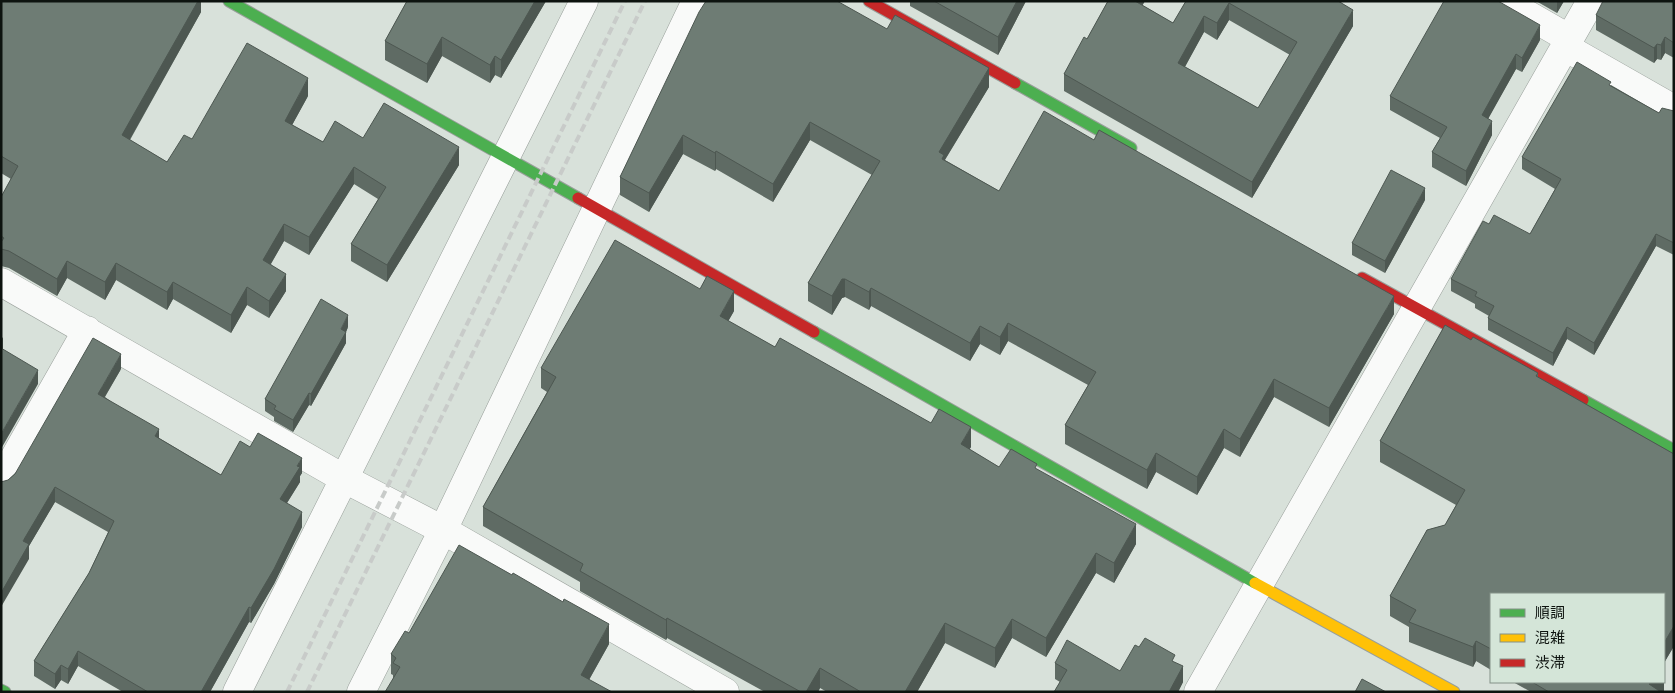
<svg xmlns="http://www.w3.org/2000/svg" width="1675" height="693" font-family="Roboto,'Noto Sans JP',sans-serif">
<rect width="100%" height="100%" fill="#d8e1da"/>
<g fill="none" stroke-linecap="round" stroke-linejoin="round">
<!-- street casing -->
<g stroke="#989f9a" stroke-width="29">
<path id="street" d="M1504,1l66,38
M1565,47l109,62
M1,282l342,196 100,52 282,162
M1,481l86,-151
M237,692l347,-691
M361,692l82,-162 253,-529
M1198,692l393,-691"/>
</g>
<!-- fast casing -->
<g stroke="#989f9a" stroke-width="13">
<path id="fast" d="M229,1l349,197
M1015,83l116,65
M814,332l441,251
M1583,400l91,50
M1,690l4,2"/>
</g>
<!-- slow casing -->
<g stroke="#989f9a" stroke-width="13">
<path id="slow" d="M1255,583l199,109"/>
</g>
<!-- jam casing -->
<g stroke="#989f9a" stroke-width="13">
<path id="jam" d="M869,1l146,82
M578,198l236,134
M1362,278l221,122"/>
</g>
<!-- street -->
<use href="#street" stroke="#f9faf9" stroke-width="28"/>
<!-- fast -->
<use href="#fast" stroke="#4caf50" stroke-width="11"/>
<!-- slow -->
<use href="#slow" stroke="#ffc107" stroke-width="11"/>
<!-- jam -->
<use href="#jam" stroke="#c62828" stroke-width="11"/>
<!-- rail -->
<path stroke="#c8cbc9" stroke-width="4" stroke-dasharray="8 4" stroke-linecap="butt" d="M287,692l338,-691
M307,692l338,-691"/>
</g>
<!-- wall -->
<path fill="#5f6b64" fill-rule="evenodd" d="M1,1h200v11l-71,128 37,22 25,-23 116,-43 -16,29 31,17 40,-4 96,27 -72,117 -36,-21v-17l27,-45 -24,-15 -45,71 -25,-14 -13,23 15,27 -17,27 -22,-13 -16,28 -58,-34 -6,11 -51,-30 -11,20 -38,-22 -10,18 -48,-28 -8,-2v-69l10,-18 -10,-6z
M407,1h139l-45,77 -6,-3 -5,8 -48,-27 -15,27 -42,-23v-19z
M706,1l283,86 -44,73 54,31 395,123 -65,113 -55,-30 -34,60 -16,-9 -27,47 -41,-23 -9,17 -82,-45v-19l23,-40 -49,-27 -31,-17 -8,14 -20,-11 -10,17 -99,-55 -2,4 -24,-13 -3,1 -10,17 -24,-14v-18l64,-108 -62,-35 -37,62 -57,-33 -1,2 -32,-17 -34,58 -29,-17v-18z
M910,1h116l-28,54 -88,-49z
M1108,1h37l-3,4 31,18 13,-22h156l-1,2 12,23 -101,172 -188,-107v-17l23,-35zM1229,20l61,35 -32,53 -73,-41 19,-35 13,8z
M1536,1h28l-7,12z
M1674,1v57l-9,-5 -4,7 -4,-1 -3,4 -58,-33v-15z
M1540,40l-18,32 -6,-3 -28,49 4,17 -26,51 -34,-19v-15l8,-14 -50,-28v-14z
M1611,85l48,28 15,-2v144l-18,-9 -62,109 -27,-16 -14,27 -65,-36v-12l1,-2 -14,-8v-4l-24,-13v-12l38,-55 41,10 25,-45 -33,-20v-12z
M1425,200l-40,73 -33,-18v-12z
M734,311l-6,10 47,26 196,100 -2,2 30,18 38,2 99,75 -22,39 -18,-10 -50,84 -34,-19 -17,30 -50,-25 -28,49h-90l-7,-4 -2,4h-53l-98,-54 -1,2 -86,-49v-9l-97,-56v-19l64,-115 -6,-4v-20z
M1445,325l26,15 2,-3 65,36v4l136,77v192l-10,17v-69h-173v76l-15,-9 -3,6 -64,-25v-15l-19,-11v-20l37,-66 18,-5 11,-20 -76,-43v-21z
M348,327l-2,5v11l-35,63 -2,-1 -16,27 -19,-11v-4l-9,-6v-12z
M121,369l-16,28 54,41 62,37 29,-28 52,26 -2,3v6l-13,21 15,24 -28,57 -23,39 -2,-1 -39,70h-87l-45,-26 -10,18 -7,-4 -6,9 -21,-13v-15l55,-88 19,-41 -53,-30 -26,44v13l-21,-79z
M409,633l200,11 -20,36 -196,-1v-4l-2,-1v-20z
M1175,662l8,20 -5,10h-124l6,-10 -5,-3v-16l65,8z
M1513,682h151v10h-133z"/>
<!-- shaded-wall -->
<path fill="#4d5751" d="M198,1h3v11l-79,141v-18z
M535,1h11l-45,77v-18z
M1017,1h9l-28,54v-18z
M1135,1h10l-10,17z
M1557,1h7l-7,12z
M1229,3v17l-12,20v-17z
M1353,10v16l-101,172v-16z
M1204,16v16l-26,47v-16z
M1540,25v15l-18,32v-14z
M442,37v19l-15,27v-19z
M1665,37v16l-4,7v-15z
M1657,44v15l-3,4v-15z
M1516,54v15l-34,61v-15z
M495,56v19l-5,8v-18z
M989,68v19l-45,74v12l-5,-21z
M308,78v18l-23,42v-17z
M1492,121v14l-26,51v-15z
M810,122v18l-37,62v-18z
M683,135v19l-34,58v-19z
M459,147v18l-72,117v-17z
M716,151v18l-1,2v-18z
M354,167v17l-45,71v-18z
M1425,188v12l-40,73v-12z
M284,224v17l-21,36v-17z
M1656,234v12l-62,109v-12z
M67,261v17l-10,18v-17z
M116,263v17l-11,20v-18z
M286,274v17l-17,27v-17z
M842,279h3v18l-3,1 -10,17v-19z
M173,282v17l-6,11v-18z
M247,287v18l-16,28v-18z
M871,288v18l-2,4v-18z
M734,291v20l-14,25v-20z
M1394,296v18l-65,113v-19z
M348,315v12l-2,5v11l-35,63v-12l30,-65z
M1008,323v18l-8,14v-18z
M980,326v18l-10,17v-18z
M1567,327v12l-14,27v-13z
M3,337v15l-2,3v-15z
M121,354v15l-23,39v-14z
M38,370v14l-37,65v-15z
M1274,379v18l-34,60v-18z
M309,393v12l-16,27v-12z
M971,427v20l-10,17v-20z
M159,429v14l-4,-7z
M1224,429v19l-27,47v-18z
M1156,453v19l-9,17v-19z
M302,458v15l-2,3v6l-20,32v-15l17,-33z
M55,487v15l-26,44v13l-28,48v-14l22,-52z
M302,512v15l-28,57 -23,39v-15z
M1136,524v20l-22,39v-20z
M1096,553v20l-50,84v-19z
M249,607v15l-39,70h-9z
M667,618v20l-1,2v-20z
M1012,619v19l-17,30v-20z
M945,623v20l-28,49h-12z
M609,624v20l-27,48 -1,-17z
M1674,626v20l-10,17v-20z
M1476,641v20l-3,6v-20z
M78,651v15l-10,18v-15z
M61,665v15l-6,9v-15z
M1183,666v16l-5,10h-9z
M820,668v20l-2,4h-12z
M1664,675v17h-15v-8l4,-2h11z"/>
<!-- building -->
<path fill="#6e7c74" stroke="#4d5751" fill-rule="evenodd" d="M1,1h197l-76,134 45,27 17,-27 8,4 55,-96 61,35 -23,43 38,21 12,-21 28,17 21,-35 75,44 -72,118 -36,-21 35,-57 -32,-20 -45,70 -25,-13 -21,36 23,14 -17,27 -22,-14 -16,28 -58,-33 -6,10 -51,-29 -11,19 -38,-21 -10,18 -48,-28 -8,-2v-7l3,-4 -3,-2v-39l17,-31 -17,-10z
M407,1h128l-34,59 -6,-4 -5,9 -48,-28 -15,27 -42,-23z
M706,1h131l50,28 8,-14 94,53 -50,84 5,3 -2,4 57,32 45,-80 50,29 5,-10 295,166 -65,112 -55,-29 -34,60 -16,-10 -27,48 -41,-24 -9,17 -82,-45 31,-53 -57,-32 -31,-17 -8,14 -20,-11 -10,17 -99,-55 -2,4 -24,-13h-3l-10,17 -24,-13 72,-122 -70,-39 -37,62 -57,-33 -1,2 -32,-18 -34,58 -29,-16 79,-165z
M934,1h83l-19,36z
M1108,1h27l38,22 13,-22h152l15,9 -101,172 -188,-108 20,-37 3,2zM1229,3l68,39 -39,66 -80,-45 26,-47 13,7z
M1444,1h54l42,24 -18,33 -6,-4 -34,61 10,6 -26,50 -34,-19 15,-25 -57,-31z
M1603,1h71v42l-9,-6 -4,8 -4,-1 -3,4 -58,-33z
M1577,62l34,20 -2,3 50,28 3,-5 12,3v132l-18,-9 -62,109 -27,-16 -14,26 -65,-35 6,-12 -19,-10 2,-4 -26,-13 32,-58 6,3 5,-9 36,19 31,-55 -39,-22z
M1391,170l34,18 -40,73 -33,-18z
M615,240l85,49 7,-13 27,15 -14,25 55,31 5,-9 151,85 8,-14 32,18 -10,17 38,23 12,-18 26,15 -2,4 101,56 -22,39 -18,-10 -50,85 -34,-19 -17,29 -50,-25 -40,69h-44l-41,-24 -14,24h-5l-134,-74 -1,2 -86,-49 3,-7 -100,-57 73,-130 -15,-9z
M321,299l27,16 -7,14 5,3 -35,62 -2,-1 -16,27 -19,-11 2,-3 -11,-7z
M1445,325l26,15 2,-3 65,36 -2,3 138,78v172l-10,17v-49h-173v55l-15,-8 -3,6 -64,-25 7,-12 -26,-14 37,-66 18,-5 20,-35 -85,-49z
M93,338l28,16 -23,40 61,35 -4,7 66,39 19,-34 10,6 8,-14 44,25 -5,8 3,1 -20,32 22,13 -28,57 -23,39 -2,-1 -48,85h-53l-70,-41 -10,18 -7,-4 -6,9 -21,-13 55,-88 25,-52 -59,-34 -32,54 6,3 -28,49v-111l7,-2 7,-6z
M1,348l37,22 -37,64z
M459,545l53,30 1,-2 50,29 1,-3 45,25 -28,51 31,17h-227l15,-25 -7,-4 3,-5 -5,-4 14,-23 4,2z
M1145,638l30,17 -3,6 11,5 -14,26h-115l13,-22 -12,-7 12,-23 53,31 15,-26 4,2z
M1362,679l24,13h-31z
M1532,682h121l-4,2 12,8h-112z"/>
<!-- border -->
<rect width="1675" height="693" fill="none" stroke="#0d130f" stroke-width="5"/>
<!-- legend -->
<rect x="1490" y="593" width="175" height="90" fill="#d4e5d8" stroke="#849188"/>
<rect x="1500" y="609" width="25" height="8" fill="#4caf50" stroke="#849188"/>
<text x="1535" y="618" font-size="15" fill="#0d130f">順調</text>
<rect x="1500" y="634" width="25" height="8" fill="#ffc107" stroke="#849188"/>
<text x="1535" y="643" font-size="15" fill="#0d130f">混雑</text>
<rect x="1500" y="659" width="25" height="8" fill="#c62828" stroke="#849188"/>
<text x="1535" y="668" font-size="15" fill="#0d130f">渋滞</text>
</svg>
